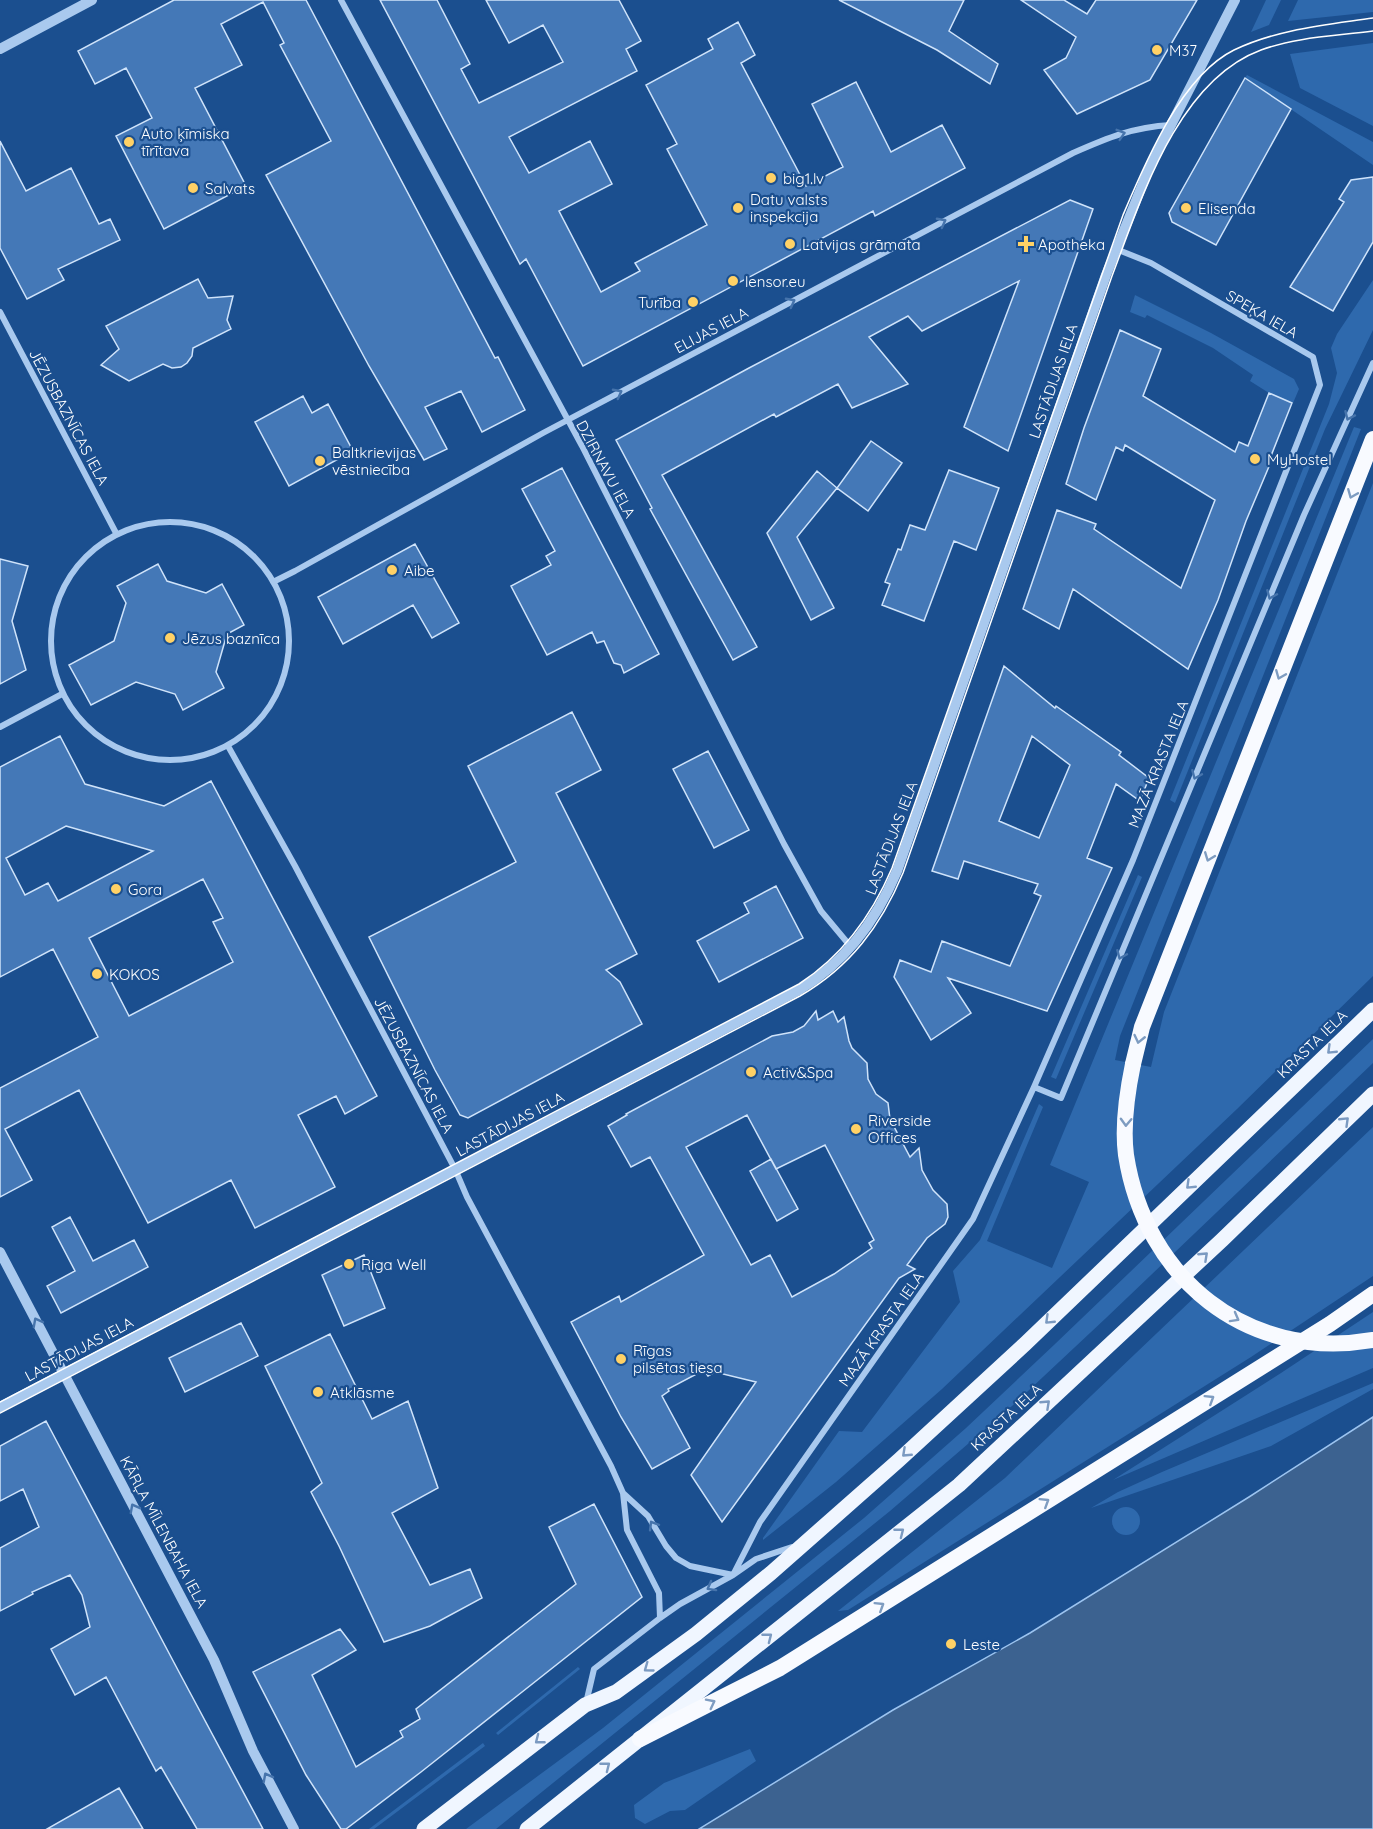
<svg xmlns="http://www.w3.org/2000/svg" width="1373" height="1829" font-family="Quicksand,sans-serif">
<rect width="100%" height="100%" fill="#1b4f8f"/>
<!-- green -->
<path fill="#2e69ad" d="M1266,0h15l-12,25 -18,7z
M1298,0h75v12l-85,9z
M1373,43v83l-73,-38 -10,-34z
M1247,75l126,67v23l-128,-87z
M1373,280v50l-48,99 -150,374 -5,-3 159,-396 8,-31 -6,-25 6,-14z
M1135,295l76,38 83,46 5,10 -6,14 -24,-10 -19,-12 3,-6 -40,-27 -66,-33 -2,3 -15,-6z
M1354,427l7,2 -241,607 -5,24 36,7 13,-55 209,-529v493l-136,133 -295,280 -106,93 -73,58v-2l76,-107 23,1 98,-130 -7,-31 27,-31 59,-136 4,3 -56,134 65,27 37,-86 -39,-17z
M1138,875l4,2 -86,202 -5,-2z
M1373,1039v24l-267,255 -94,88 -122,105 -394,318h-30l137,-101 261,-210 102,-90 89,-84z
M1373,1127v149l-122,81 -403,253 -10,1 167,-133z
M1373,1312v56l-260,112 168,-107z
M1373,1383v6l-102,57 -180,62 27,-16 44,-20z
M1112 1521a14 14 0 1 1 28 0a14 14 0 1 1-28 0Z
M578,1667l2,2 -82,66 -2,-2z
M483,1743l2,3 -111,83h-5z
M750,1749l6,12 -71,49 -15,1 -25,13 -10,-6 -1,-13 30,-22z"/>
<!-- water -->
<path fill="#3c6290" stroke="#9cc4f0" stroke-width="1.5" d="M1373,1417v412h-674l194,-119 137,-77 219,-136z"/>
<!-- building -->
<path fill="#4478b7" stroke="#cfe3fa" stroke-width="1.5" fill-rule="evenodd" d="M174,0h132l189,358 3,-1 27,53 -43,22 -21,-41 -36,16 22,42 -23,11 -55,-94 -103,-191 65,-34 -51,-96 4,-2 -21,-41 -42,22 21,41 -47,23 51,98 -82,43 -48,-93 36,-18 -26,-50 -31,16 -17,-33z
M380,0h57l33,64 -9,5 18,34 84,-41 -20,-37 -34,18 -23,-43h133l22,41 -15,8 11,22 -128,66 20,36 61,-32 22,43 -53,27 42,81 39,-21 -5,-8 72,-38 -40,-76 10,-5 -31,-59 67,-36 -5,-10 30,-17 17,33 -14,8 65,123 37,-19 -31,-63 44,-22 35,70 51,-27 23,43 -90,48 -2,-5 -290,155 -57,-107 -6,5z
M839,0h125l-15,31 49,33 -8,20 -53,-34z
M1021,0h43l23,14 9,-14h101l-47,80 -73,34 -33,-44 22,-12 10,-21z
M1245,78l46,31 -75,136 -44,-23 -3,-9z
M0,141l26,50 45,-23 28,56 11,-5 10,21 -62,29 6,11 -37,19 -27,-51z
M1373,177v65l-40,69 -43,-24 54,-85 -5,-3 12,-19z
M1070,200l23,9 -85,242 -44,-24 55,-146 -97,50 -14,-15 -39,21 39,47 -56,24 -14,-24 -62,33 -2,-3 -112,61 95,172 -24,13 -83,-151 2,-1 -36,-68 133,-72z
M198,279l10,19 25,-2 -6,24 4,9 -38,19 -1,8 -5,7 -6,4 -9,1 -9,-4 -34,17 -28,-16 18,-16 -13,-23z
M1120,330l41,19 -18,47 92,56 4,-10 9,4 21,-53 23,10 -21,53 2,1 -27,64 -28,79 -30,69 -115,-80 -14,40 -36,-20 34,-99 39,14 -2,5 87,59 34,-88 -90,-55 -2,6 -7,-4 -20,53 -30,-16 18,-56z
M303,396l9,17 16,-9 25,47 -64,35 -34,-64z
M871,441l31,22 -34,48 -31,-23z
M562,468l97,186 -35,19 -3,-8 -7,-2 -10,-22 -7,2 -5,-11 -45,23 -36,-69 40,-21 -5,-9 9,-5 -33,-62z
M949,470l50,18 -23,62 -22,-9 -30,80 -42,-16 8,-21 -5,-2 13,-33 3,1 9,-25 15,5z
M817,471l20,17 -40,49 37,71 -23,12 -44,-87z
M415,544l44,79 -27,15 -19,-33 -70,39 -25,-47z
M0,559l28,7 -16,55 14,49 -26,14z
M158,564l9,17 39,12 16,-9 22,41 -17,9 -11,38 8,16 -41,22 -8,-16 -39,-12 -45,23 -22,-40 45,-24 12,-38 -9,-17z
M1004,666l51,42 1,-2 65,46 -2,3 30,23 -9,23 -24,-17 -29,74 25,10 -65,143 -99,-33 23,35 -40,27 -37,-63 6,-17 31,12 11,-31 68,25 31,-70 -7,-3 4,-9 -74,-23 -6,18 -26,-8zM1032,736l38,29 -31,73 -40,-17z
M572,712l29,58 -45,23 81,161 -31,16 14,12 22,42 -174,94 -8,-3 -25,-45 -66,-133 147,-75 -48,-96z
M60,736l25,48 79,22 47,-25 166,315 -32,18 -9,-18 -38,19 37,72 -80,41 -24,-48 -83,43 -69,-133 -74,39 27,51 -32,17v-109l98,-51 -45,-88 -53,28v-210zM66,826l87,25 -95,50 -10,-18 -23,12 -19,-37zM203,879l20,39 -10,4 20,40 -104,54 -40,-78z
M708,751l41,79 -35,18 -41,-79z
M776,886l27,52 -84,44 -22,-41 52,-28 -5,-10z
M816,1011l2,9 15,-9 5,11 6,-5 5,24 3,7 15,15 1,16 8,15 12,9 2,16 20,38 9,-9 3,22 11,20 14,14 1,13 -3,7 -18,14 -20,27 8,4 -16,9 -177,244 -31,-47 65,-93 -41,-10 -7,4 -4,-6 -36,19 1,2 -7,5 28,52 -38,21 -31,-52 -50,-95 48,-26 2,6 83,-47 -54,-98 -19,10 -23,-41 19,-11 -1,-1 146,-78 21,-4 11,-6zM747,1115l29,54 49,-24 49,95 -5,3 3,5 -38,26 -42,23 -22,-42 -19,10 -65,-118z
M771,1159l27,50 -21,12 -27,-50z
M70,1217l23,44 41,-21 14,27 -87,46 -14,-27 28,-15 -23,-44z
M364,1255l21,53 -41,18 -22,-51z
M241,1323l17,33 -73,36 -16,-34z
M330,1334l42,85 36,-18 30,87 -46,25 38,72 40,-16 12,29 -52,28 -46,16 -45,-96 -28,-54 11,-9 -57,-117z
M46,1421l133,251 84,157h-66l-36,-62 -5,4 -50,-94 -31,18 -24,-46 39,-22 -8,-32 -12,-20 -38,17 1,2 -33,17v-63l39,-21 -16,-38 -23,12v-55z
M594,1504l48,93 -221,175 -75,57h-5l-35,-54 -53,-103 87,-43 16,21 -44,25 44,92 47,-30 -3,-6 20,-12 -4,-10 160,-125 -27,-57z
M119,1788l24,41h-96z"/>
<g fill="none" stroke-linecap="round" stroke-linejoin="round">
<!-- minor -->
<path stroke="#a9c9ee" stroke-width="6" d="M341,0l241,446 202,398 37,67 30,36
M0,312l116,221
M51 641a119 119 0 1 1 238 0a119 119 0 1 1-238 0Z
M273,582l22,-11 248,-138 530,-280c34,-15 60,-26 98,-28
M0,727l62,-33
M228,746l67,120 160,303 12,28 144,269 12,27 4,37 32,63 1,25
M1034,1087l27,11 243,-583 69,-152
M623,1493l25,23 18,30 10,12 14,8 43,9 27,-53 213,-303 61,-132 99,-227 187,-475 -7,-28 -162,-94 -35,-14
M586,1703l8,-34 66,-51 20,-14 53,-29 23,-16 36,-12"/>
<!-- tertiary -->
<path stroke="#a9c9ee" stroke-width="10" d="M0,49l92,-49
M0,1252l214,408 39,91 41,78
M0,1407l799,-417c47,-28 77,-69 98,-119l209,-596 44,-109 85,-166"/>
<!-- primary -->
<path stroke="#f0f6ff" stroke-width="15" d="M424,1829l161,-124 31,-13 80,-58 75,-61 128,-113 126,-116 348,-334
M527,1829l432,-344 263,-245 151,-146"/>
<!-- trunk -->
<path stroke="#f8faff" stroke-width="16" d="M1133,1064l9,-37 231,-588
M640,1739l140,-71 550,-344 43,-30"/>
<!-- tram -->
<path stroke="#fff" stroke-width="1.5" d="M0,1402l799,-418c43,-28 73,-69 93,-116l231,-653c22,-52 58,-139 111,-165 44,-21 92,-25 139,-32
M0,1413l800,-417c50,-29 81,-70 103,-123l209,-597c29,-76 65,-195 149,-226 35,-13 75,-14 112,-19"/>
<!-- trunk-bridge -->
<path stroke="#f8faff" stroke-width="16" d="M1133,1064c-6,29 -11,61 -7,91 19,123 121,207 247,185"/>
</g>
<!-- one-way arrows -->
<defs><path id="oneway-chevron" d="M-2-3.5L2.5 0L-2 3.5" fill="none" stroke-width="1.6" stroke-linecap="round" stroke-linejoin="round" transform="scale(1.5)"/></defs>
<g stroke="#4674ac">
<use href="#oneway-chevron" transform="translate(1121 134) rotate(-17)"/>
<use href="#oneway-chevron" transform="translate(942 222) rotate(-28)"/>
<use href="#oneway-chevron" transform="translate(791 302) rotate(-28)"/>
<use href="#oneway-chevron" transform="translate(618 393) rotate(-28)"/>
<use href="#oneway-chevron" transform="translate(1349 416) rotate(114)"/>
<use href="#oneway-chevron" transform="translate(1271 595) rotate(113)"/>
<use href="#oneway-chevron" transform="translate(1196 775) rotate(113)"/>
<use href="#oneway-chevron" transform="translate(1121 955) rotate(113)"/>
<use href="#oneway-chevron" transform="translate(37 1322) rotate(-118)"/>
<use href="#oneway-chevron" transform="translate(134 1508) rotate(-118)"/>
<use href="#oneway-chevron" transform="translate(653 1525) rotate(-121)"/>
<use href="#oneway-chevron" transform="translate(711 1587) rotate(151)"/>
<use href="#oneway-chevron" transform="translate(267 1777) rotate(-118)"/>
</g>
<g stroke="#7e9cc1">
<use href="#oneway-chevron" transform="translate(1352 494) rotate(112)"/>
<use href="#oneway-chevron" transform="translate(1280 675) rotate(112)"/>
<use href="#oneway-chevron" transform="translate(1209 857) rotate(111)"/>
<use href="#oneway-chevron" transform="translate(1139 1039) rotate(103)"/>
<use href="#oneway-chevron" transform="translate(1126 1122) rotate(92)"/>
<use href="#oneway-chevron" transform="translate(1235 1318) rotate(29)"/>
<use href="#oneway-chevron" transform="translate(1210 1399) rotate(-32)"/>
<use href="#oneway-chevron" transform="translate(1045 1502) rotate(-32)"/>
<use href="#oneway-chevron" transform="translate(880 1606) rotate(-32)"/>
<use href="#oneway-chevron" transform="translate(711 1703) rotate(-27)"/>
</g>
<g stroke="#7b9ac1">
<use href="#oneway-chevron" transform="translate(1331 1050) rotate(136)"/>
<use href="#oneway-chevron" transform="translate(1345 1121) rotate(-44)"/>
<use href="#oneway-chevron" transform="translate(1190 1185) rotate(136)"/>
<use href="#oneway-chevron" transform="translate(1204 1256) rotate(-43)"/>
<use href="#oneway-chevron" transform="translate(1049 1320) rotate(136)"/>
<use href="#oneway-chevron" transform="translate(1046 1404) rotate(-43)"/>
<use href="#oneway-chevron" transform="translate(906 1453) rotate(137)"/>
<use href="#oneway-chevron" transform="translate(900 1532) rotate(-38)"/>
<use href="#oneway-chevron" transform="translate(768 1637) rotate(-38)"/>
<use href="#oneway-chevron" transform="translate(648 1668) rotate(144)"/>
<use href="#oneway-chevron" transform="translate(539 1740) rotate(142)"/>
<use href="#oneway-chevron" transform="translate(606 1766) rotate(-38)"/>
</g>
<!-- markers -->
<g fill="#ffd166" stroke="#1b4f8f" stroke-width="2">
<circle cx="1157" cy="50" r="6"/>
<circle cx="129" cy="142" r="6"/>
<circle cx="771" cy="178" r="6"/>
<circle cx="193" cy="188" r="6"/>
<circle cx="738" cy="208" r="6"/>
<circle cx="1186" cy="208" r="6"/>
<circle cx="790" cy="244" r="6"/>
<path d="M1023 235h6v6h6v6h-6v6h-6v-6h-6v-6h6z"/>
<circle cx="733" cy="281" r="6"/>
<circle cx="693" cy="302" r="6"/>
<circle cx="1255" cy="459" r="6"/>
<circle cx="320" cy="461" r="6"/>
<circle cx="392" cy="570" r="6"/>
<circle cx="170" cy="638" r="6"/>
<circle cx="116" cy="889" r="6"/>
<circle cx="97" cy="974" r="6"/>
<circle cx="751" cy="1072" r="6"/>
<circle cx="856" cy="1129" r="6"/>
<circle cx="349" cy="1264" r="6"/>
<circle cx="621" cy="1359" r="6"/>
<circle cx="318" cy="1392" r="6"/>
<circle cx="951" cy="1644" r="6"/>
</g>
<g text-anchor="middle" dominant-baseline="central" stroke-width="4.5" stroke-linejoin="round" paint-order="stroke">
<!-- poi labels -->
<g font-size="15" fill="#fff" stroke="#1b4f8f" text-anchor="start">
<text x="1169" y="50">M37</text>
<text x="141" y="133">Auto ķīmiska<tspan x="141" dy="17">tīrītava</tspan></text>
<text x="783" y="178">big1.lv</text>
<text x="205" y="188">Salvats</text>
<text x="750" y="199">Datu valsts<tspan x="750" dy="17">inspekcija</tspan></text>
<text x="1198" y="208">Elisenda</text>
<text x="802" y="244">Latvijas grāmata</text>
<text x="1038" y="244">Apotheka</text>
<text x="745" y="281">lensor.eu</text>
<text x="681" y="302" text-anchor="end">Turība</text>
<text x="332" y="452">Baltkrievijas<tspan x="332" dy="17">vēstniecība</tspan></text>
<text x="1267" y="459">MyHostel</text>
<text x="404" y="570">Aibe</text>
<text x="182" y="638">Jēzus baznīca</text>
<text x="128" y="889">Gora</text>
<text x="109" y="974">KOKOS</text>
<text x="763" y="1072">Activ&amp;Spa</text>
<text x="868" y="1120">Riverside<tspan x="868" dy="17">Offices</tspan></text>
<text x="361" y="1264">Riga Well</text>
<text x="633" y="1350">Rīgas<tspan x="633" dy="17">pilsētas tiesa</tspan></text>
<text x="330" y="1392">Atklāsme</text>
<text x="963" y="1644">Leste</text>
</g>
<!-- street labels -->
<g font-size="15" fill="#fff" stroke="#1b4f8f">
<text transform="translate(1262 314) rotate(30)">SPEĶA IELA</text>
<text transform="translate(711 330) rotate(-28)">ELIJAS IELA</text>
<text transform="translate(1053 381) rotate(-71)">LASTĀDIJAS IELA</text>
<text transform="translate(69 417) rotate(62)">JĒZUSBAZNĪCAS IELA</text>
<text transform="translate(606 469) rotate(62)">DZIRNAVU IELA</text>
<text transform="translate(1158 764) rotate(-68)">MAZĀ KRASTA IELA</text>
<text transform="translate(891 838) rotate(-69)">LASTĀDIJAS IELA</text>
<text transform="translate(1312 1044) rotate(-44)">KRASTA IELA</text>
<text transform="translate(414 1065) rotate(62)">JĒZUSBAZNĪCAS IELA</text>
<text transform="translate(510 1124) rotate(-28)">LASTĀDIJAS IELA</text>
<text transform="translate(881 1329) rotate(-55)">MAZĀ KRASTA IELA</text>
<text transform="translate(79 1349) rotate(-28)">LASTĀDIJAS IELA</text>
<text transform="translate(1006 1417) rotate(-43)">KRASTA IELA</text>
<text transform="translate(164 1532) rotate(62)">KĀRĻA MĪLENBAHA IELA</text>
</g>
</g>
</svg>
